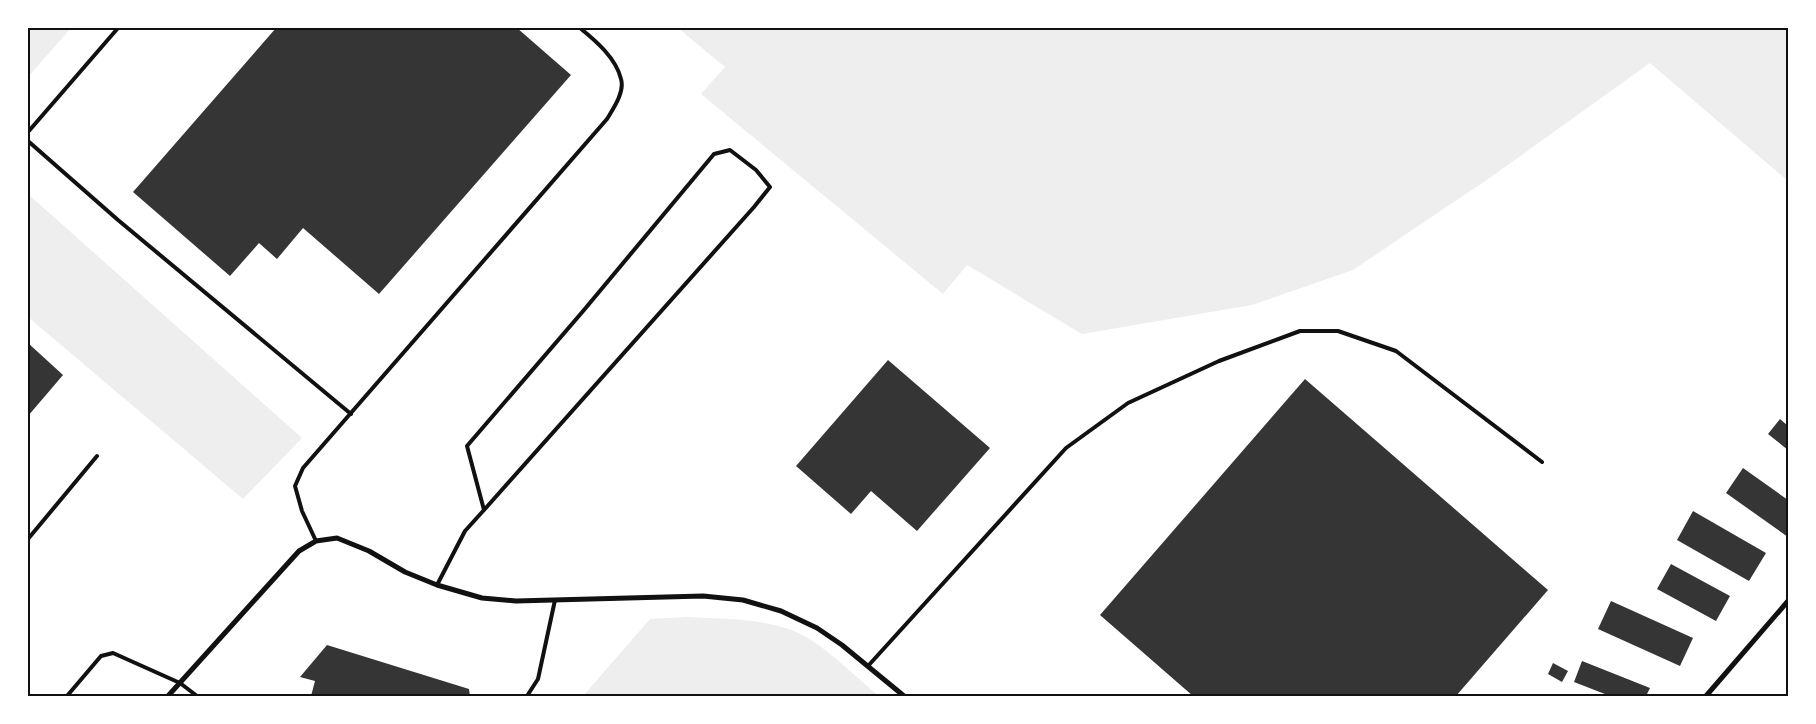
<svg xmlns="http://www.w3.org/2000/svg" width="1816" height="724" font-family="Mulish,sans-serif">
<rect width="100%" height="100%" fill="#fff"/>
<!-- green -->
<path fill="#eee" d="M28,28h43l-43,49z
M678,28h1110v153l-138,-118 -159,114 -138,93 -101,35 -170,29 -115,-69 -24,29 -242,-200 24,-27z
M28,194l274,244 -59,61 -215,-182z
M687,617c35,2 74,1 107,14 29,12 60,45 85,65h-296l67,-77z"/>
<!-- building -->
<path fill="#353535" d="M276,28h241l54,47 -192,219 -76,-66 -26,31 -18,-16 -29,33 -97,-84z
M28,343l35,32 -35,41z
M888,360l102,88 -73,83 -46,-40 -20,23 -55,-48z
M1305,379l243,211 -92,106h-263l-93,-81z
M1780,419l8,7v24l-20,-16z
M1743,468l45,32v37l-62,-44z
M1693,511l73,42 -17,28 -72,-41z
M1671,564l59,32 -14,25 -59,-32z
M1611,601l82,37 -13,28 -82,-37z
M327,645l142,44 1,7h-159l4,-15 -15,-4z
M1582,661l68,27 -4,8h-36l-36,-14z
M1553,663l15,8 -6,11 -14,-8z"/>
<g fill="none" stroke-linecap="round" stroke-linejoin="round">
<!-- service -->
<path stroke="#111" stroke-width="4" d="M28,132l90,-104
M28,141l90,79 233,194
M28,539l69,-83
M316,541l-14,-30 -7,-25 8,-18 304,-349c6,-10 18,-27 14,-40 -5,-21 -25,-38 -41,-51
M437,585l28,-54 19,-21 270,-303 16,-20 -14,-17 -26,-20 -16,4 -130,156 -117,136 17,64
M868,666l198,-218 62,-45 91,-42 81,-30h38l58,20 146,111
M67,696l34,-40 12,-3 67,30 17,13
M527,696l11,-17 17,-79"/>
<!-- minor -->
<path stroke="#111" stroke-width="5" d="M168,696l131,-145 17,-10 21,-3 32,13 36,21 32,13 45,13 34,3 187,-5 40,4 38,11 36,17 25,17 62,51
M1706,696l82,-95"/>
</g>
<!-- border -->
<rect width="1816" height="724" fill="none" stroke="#ffffff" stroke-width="58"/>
<rect x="29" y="29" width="1758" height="666" fill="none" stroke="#111" stroke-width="2"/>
</svg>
